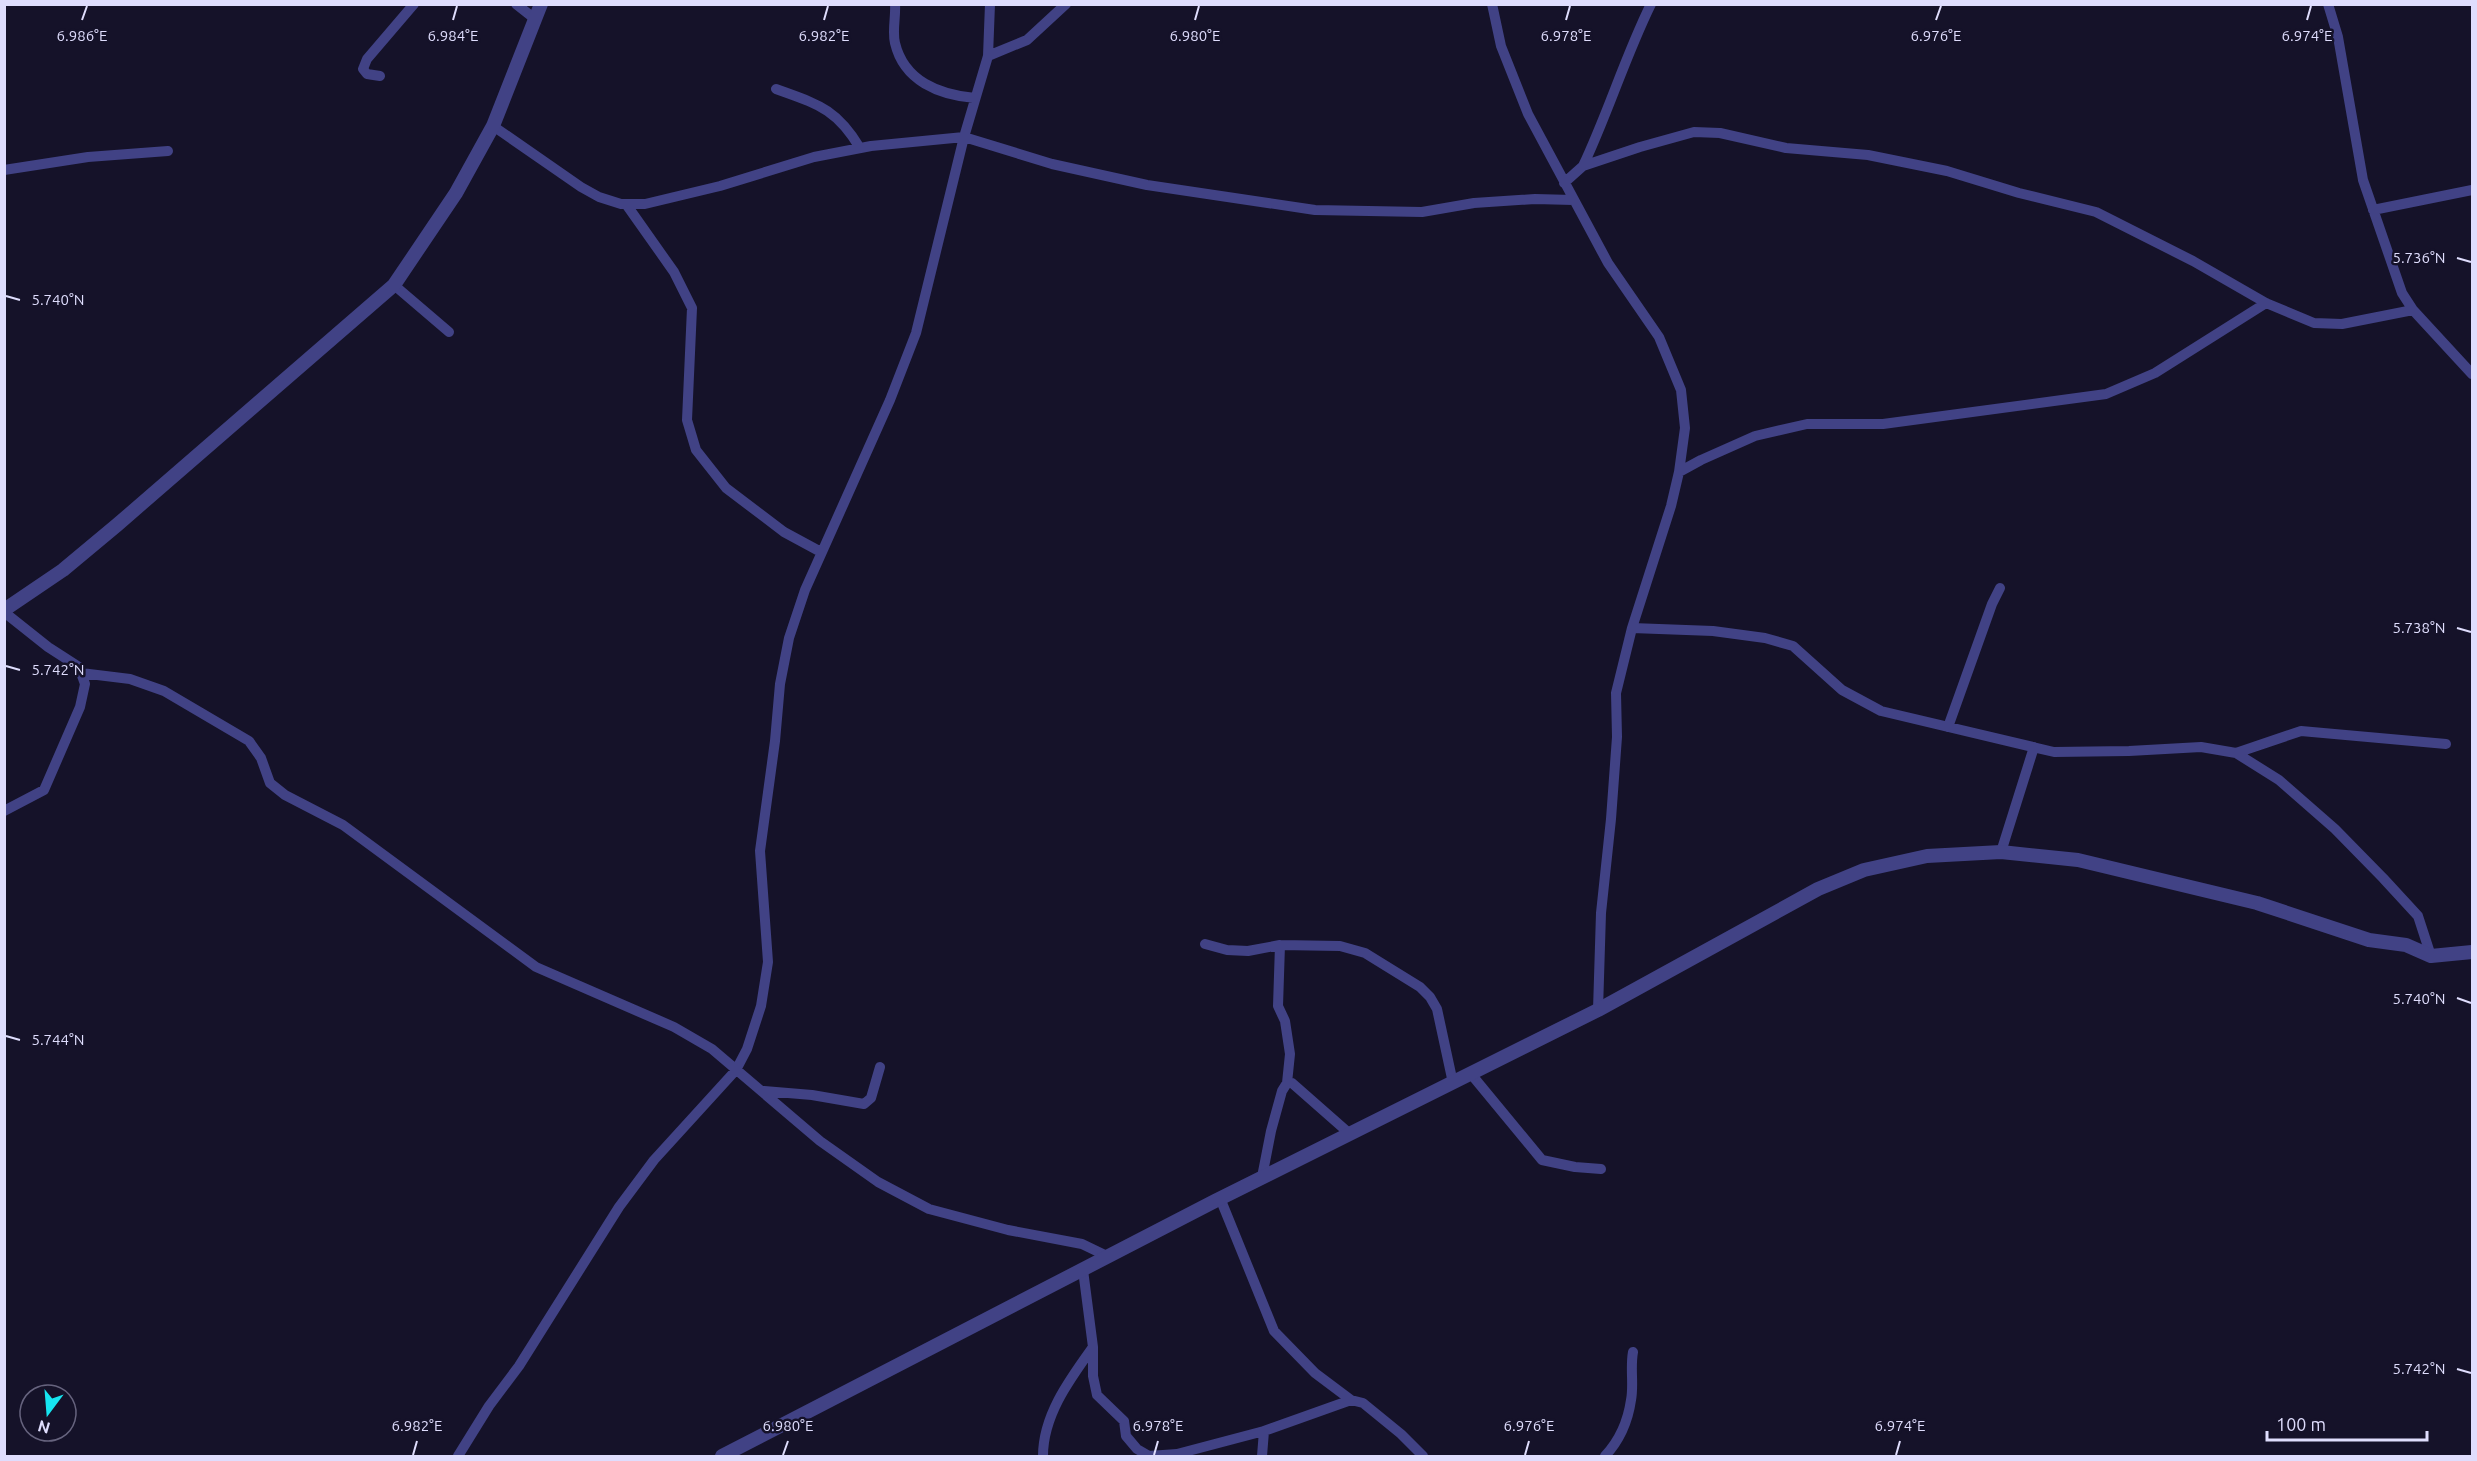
<svg xmlns="http://www.w3.org/2000/svg" width="2477" height="1461" font-family="Ubuntu,sans-serif">
<rect width="100%" height="100%" fill="#151229"/>
<g fill="none" stroke-linecap="round" stroke-linejoin="round">
<!-- minor -->
<path stroke="#414285" stroke-width="10" d="M516,4l19,15
M895,4c1,13 -3,27 0,39 9,38 44,52 80,55
M1492,4l9,42 27,68 80,149 51,74 22,53 4,38 -6,44 -8,34 -39,122 -16,65 1,44 -6,82 -10,94 -3,97
M2328,4l10,33 25,143 39,113 11,17 59,64
M988,56l39,-16 39,-36
M380,76l-13,-2 -4,-5 4,-10 47,-55
M776,89c41,15 60,19 84,59
M493,126l88,61 18,10 22,7h24l75,-18 94,-29 57,-11 93,-9 88,27 95,21 168,25 107,2 52,-9 61,-4 38,1
M1583,166c25,-53 42,-109 68,-162
M4,170l84,-13 80,-6
M1564,183l19,-17 57,-19 54,-15 26,1 66,15 82,7 79,16 72,22 77,19 97,49 73,42 48,20 28,1 71,-14
M626,204l48,68 18,36 -5,112 9,30 30,38 58,44 37,20
M2373,210l99,-20
M394,285l55,47
M1679,472l22,-12 54,-24 52,-12h76l223,-30 49,-21 111,-70
M4,612l44,35 31,20 6,17 -5,23 -36,83 -40,21
M1632,628l81,3 52,7 28,8 49,44 39,21 173,41 75,-1 72,-4 35,6 43,27 56,49 48,49 35,38 13,40
M81,673l49,6 34,12 85,50 12,17 9,25 15,12 58,30 193,142 138,60 38,22 108,92 58,41 51,27 79,21 74,14 27,13
M1948,727l44,-123 8,-16
M2236,753l65,-22 145,13
M2001,852l33,-105
M1205,944l22,6 21,1 32,-6 60,1 25,7 55,34 10,10 7,12 16,74
M1471,1074l71,86 33,7 26,2
M1287,1083h5l58,51
M764,1091l48,4 52,9 7,-6 9,-31
M1262,1177l9,-46 11,-40 5,-8 3,-29 -5,-33 -7,-15 2,-61
M1220,1198l54,133 41,42 36,27 12,3 38,31 22,22
M1083,1270l10,77v29l4,19 27,26 2,15 11,13 12,7 28,-2 87,-23 87,-31
M458,1456l31,-50 30,-40 100,-159 35,-47 82,-90 11,-21 14,-43 7,-44 -8,-111 15,-110 5,-57 9,-46 16,-48 85,-190 26,-67 48,-196 24,-81 2,-52
M1043,1456c0,-41 27,-77 50,-109
M1262,1456l2,-25
M1605,1456c14,-15 23,-35 26,-56 3,-15 -1,-32 2,-48"/>
<!-- tertiary -->
<path stroke="#414285" stroke-width="14" d="M4,610l59,-40 54,-45 277,-240 62,-92 37,-67 48,-122
M722,1456l493,-255 383,-191 220,-121 46,-19 63,-14 74,-4 77,8 179,43 112,37 37,5 25,11 41,-4"/>
</g>
<!-- ticks -->
<path fill="none" stroke="#dfddfd" stroke-width="2" d="M82,20l5,-14M453,20l4,-14M824,20l4,-14M1195,20l4,-14M1566,20l4,-14M1936,20l5,-14M2307,20l4,-14M2457,258l14,4M6,296l14,4M2457,628l14,4M6,666l14,4M2457,998l14,5M6,1036l14,4M2457,1369l14,4M413,1455l4,-14M783,1455l5,-14M1154,1455l4,-14M1525,1455l4,-14M1896,1455l4,-14"/>
<g font-size="15" text-anchor="middle" fill="#dfddfd" stroke="#151229" stroke-width="5" stroke-linejoin="round" paint-order="stroke">
<text x="82" y="41">6.986°E</text>
<text x="453" y="41">6.984°E</text>
<text x="824" y="41">6.982°E</text>
<text x="1195" y="41">6.980°E</text>
<text x="1566" y="41">6.978°E</text>
<text x="1936" y="41">6.976°E</text>
<text x="2307" y="41">6.974°E</text>
<text x="2419" y="263">5.736°N</text>
<text x="58" y="305">5.740°N</text>
<text x="2419" y="633">5.738°N</text>
<text x="58" y="675">5.742°N</text>
<text x="2419" y="1004">5.740°N</text>
<text x="58" y="1045">5.744°N</text>
<text x="2419" y="1374">5.742°N</text>
<text x="417" y="1431">6.982°E</text>
<text x="788" y="1431">6.980°E</text>
<text x="1158" y="1431">6.978°E</text>
<text x="1529" y="1431">6.976°E</text>
<text x="1900" y="1431">6.974°E</text>
</g>
<!-- border -->
<rect width="2477" height="1461" fill="none" stroke="#dfddfd" stroke-width="12"/>
<!-- north arrow -->
<g transform="translate(48 1413) rotate(196)"><circle r="28" fill="#151229" stroke="#66637e" stroke-width="1.5"/>
<path d="M0-4.5L10 22L0 15L-10 22Z" fill="#16e5f0"/>
<text y="-9" font-size="16" font-weight="bold" text-anchor="middle" fill="#dfddfd">N</text>
</g>
<!-- scale -->
<path d="M2267 1431v9h160v-9" fill="none" stroke="#dfddfd" stroke-width="3"/>
<text x="2276" y="1431" font-size="18" fill="#dfddfd" stroke="#151229" stroke-width="4.5" paint-order="stroke">100 m</text>
</svg>
